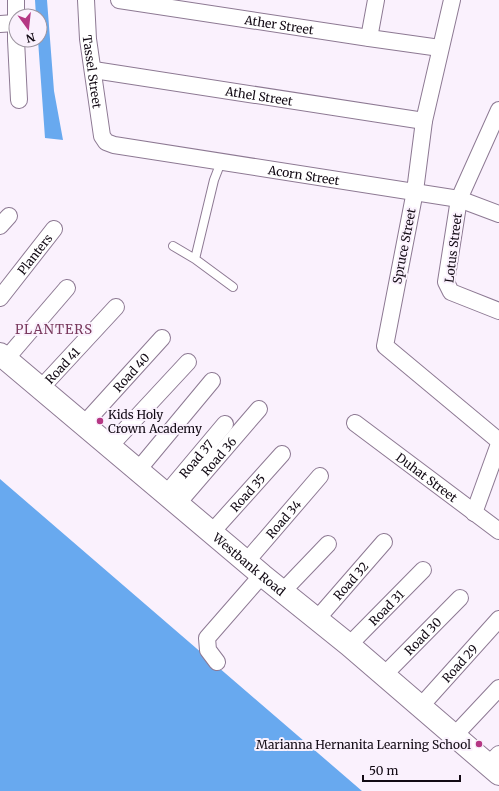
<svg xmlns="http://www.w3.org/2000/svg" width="499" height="791" font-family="Merriweather,serif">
<rect width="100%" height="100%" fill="#faf1fd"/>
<!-- water -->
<path fill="#68a9ef" d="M35,0h12l7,91 9,49 -18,-2 -7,-98h2v-24h-4z
M0,479l362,312h-362z"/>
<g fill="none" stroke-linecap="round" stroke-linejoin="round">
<!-- lane casing -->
<g stroke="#8d7993" stroke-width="10">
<path id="lane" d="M221,162l-7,18 -19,79 38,28
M173,246l22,13"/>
</g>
<!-- street casing -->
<g stroke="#8d7993" stroke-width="18">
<g id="street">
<path d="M16,0v16"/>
<path id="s1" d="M86,0l2,39 14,97 4,6 8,3 345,54 40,15"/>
<path id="s2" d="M119,0l250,38 71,10"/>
<path d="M452,0l-28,121 -9,70 -30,155 114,95"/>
<path d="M16,17v22"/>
<path d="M0,24l15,-1"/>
<path d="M369,38l7,-38"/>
<path d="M16,40l3,60"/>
<path id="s3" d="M94,70l330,51"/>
<path d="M499,110l-40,89 -13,83 5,10 48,19"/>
<path d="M0,226l9,-10"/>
<path id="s4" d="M0,298l54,-69"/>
<path d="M6,359l61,-71"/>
<path id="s5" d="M41,388l75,-81"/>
<path id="s6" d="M355,423l144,108"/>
<path id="s7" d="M84,424l78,-86"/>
<path d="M110,446l78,-84"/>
<path d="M138,470l74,-89"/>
<path id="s8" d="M167,493l58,-69"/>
<path id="s9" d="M178,503l81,-94"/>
<path d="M474,513l25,-69"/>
<path id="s10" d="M212,532l70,-78"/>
<path id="s11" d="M246,562l74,-86"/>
<path d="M282,592l46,-48"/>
<path id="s12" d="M317,619l67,-77"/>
<path id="s13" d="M349,645l74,-75"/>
<path d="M217,662l-9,-12 -1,-12 55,-63"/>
<path id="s14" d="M384,675l76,-77"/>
<path id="s15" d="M420,707l79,-88"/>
<path d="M454,736l45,-48"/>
<path d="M488,765l11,-11"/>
</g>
</g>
<!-- secondary casing -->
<g stroke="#8d7993" stroke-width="24">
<g id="secondary">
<path id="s16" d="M0,354l262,221 87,70 150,129"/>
</g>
</g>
<!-- lane -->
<use href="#lane" stroke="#fff" stroke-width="8"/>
<!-- street -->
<use href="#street" stroke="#fff" stroke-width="16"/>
<!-- secondary -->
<use href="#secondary" stroke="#fff" stroke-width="22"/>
</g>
<!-- markers -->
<g fill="#b53784" stroke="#faf1fd" stroke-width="1.5">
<circle cx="100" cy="421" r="4"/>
<circle cx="479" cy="744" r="4"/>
</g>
<g text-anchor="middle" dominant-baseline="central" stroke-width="4" stroke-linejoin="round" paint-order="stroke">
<!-- street labels -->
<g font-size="12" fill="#120a14" stroke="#faf1fd">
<text stroke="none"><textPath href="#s2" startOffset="162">Ather Street</textPath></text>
<text stroke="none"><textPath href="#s1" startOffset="72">Tassel Street</textPath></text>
<text stroke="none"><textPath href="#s3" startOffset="167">Athel Street</textPath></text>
<text stroke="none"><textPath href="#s1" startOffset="345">Acorn Street</textPath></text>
<text transform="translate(404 246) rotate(-79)">Spruce Street</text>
<text transform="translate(453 248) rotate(-83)">Lotus Street</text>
<text stroke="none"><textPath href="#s4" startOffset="56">Planters</textPath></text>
<text stroke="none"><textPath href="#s5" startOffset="31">Road 41</textPath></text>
<text stroke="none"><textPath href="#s7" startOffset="70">Road 40</textPath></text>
<text stroke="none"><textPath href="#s9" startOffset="62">Road 36</textPath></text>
<text stroke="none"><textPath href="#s8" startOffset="45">Road 37</textPath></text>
<text stroke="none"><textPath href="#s6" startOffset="90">Duhat Street</textPath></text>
<text stroke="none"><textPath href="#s10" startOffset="53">Road 35</textPath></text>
<text stroke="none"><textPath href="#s11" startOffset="57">Road 34</textPath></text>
<text stroke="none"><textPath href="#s16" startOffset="326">Westbank Road</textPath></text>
<text stroke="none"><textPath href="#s12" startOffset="51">Road 32</textPath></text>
<text stroke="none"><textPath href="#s13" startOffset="53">Road 31</textPath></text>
<text stroke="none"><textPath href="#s14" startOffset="55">Road 30</textPath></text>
<text stroke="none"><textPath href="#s15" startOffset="59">Road 29</textPath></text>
</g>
<!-- poi labels -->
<g font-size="12" fill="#120a14" stroke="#faf1fd" text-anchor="start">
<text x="108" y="414">Kids Holy<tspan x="108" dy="14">Crown Academy</tspan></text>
<text x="471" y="744" text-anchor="end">Marianna Hernanita Learning School</text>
</g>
<!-- neighbourhood labels -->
<g font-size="13" letter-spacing="1" fill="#7a3a5e" stroke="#faf1fd">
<text x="54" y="329">PLANTERS</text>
</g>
</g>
<!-- north arrow -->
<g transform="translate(28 28) rotate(165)"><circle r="19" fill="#faf1fd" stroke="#9d95a0"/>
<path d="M0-3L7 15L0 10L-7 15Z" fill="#b53784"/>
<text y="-6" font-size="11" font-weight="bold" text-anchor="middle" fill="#120a14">N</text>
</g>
<!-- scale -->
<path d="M363 775v6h97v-6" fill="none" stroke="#120a14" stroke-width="2"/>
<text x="369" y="775" font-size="12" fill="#120a14" stroke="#faf1fd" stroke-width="3" paint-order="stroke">50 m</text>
</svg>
